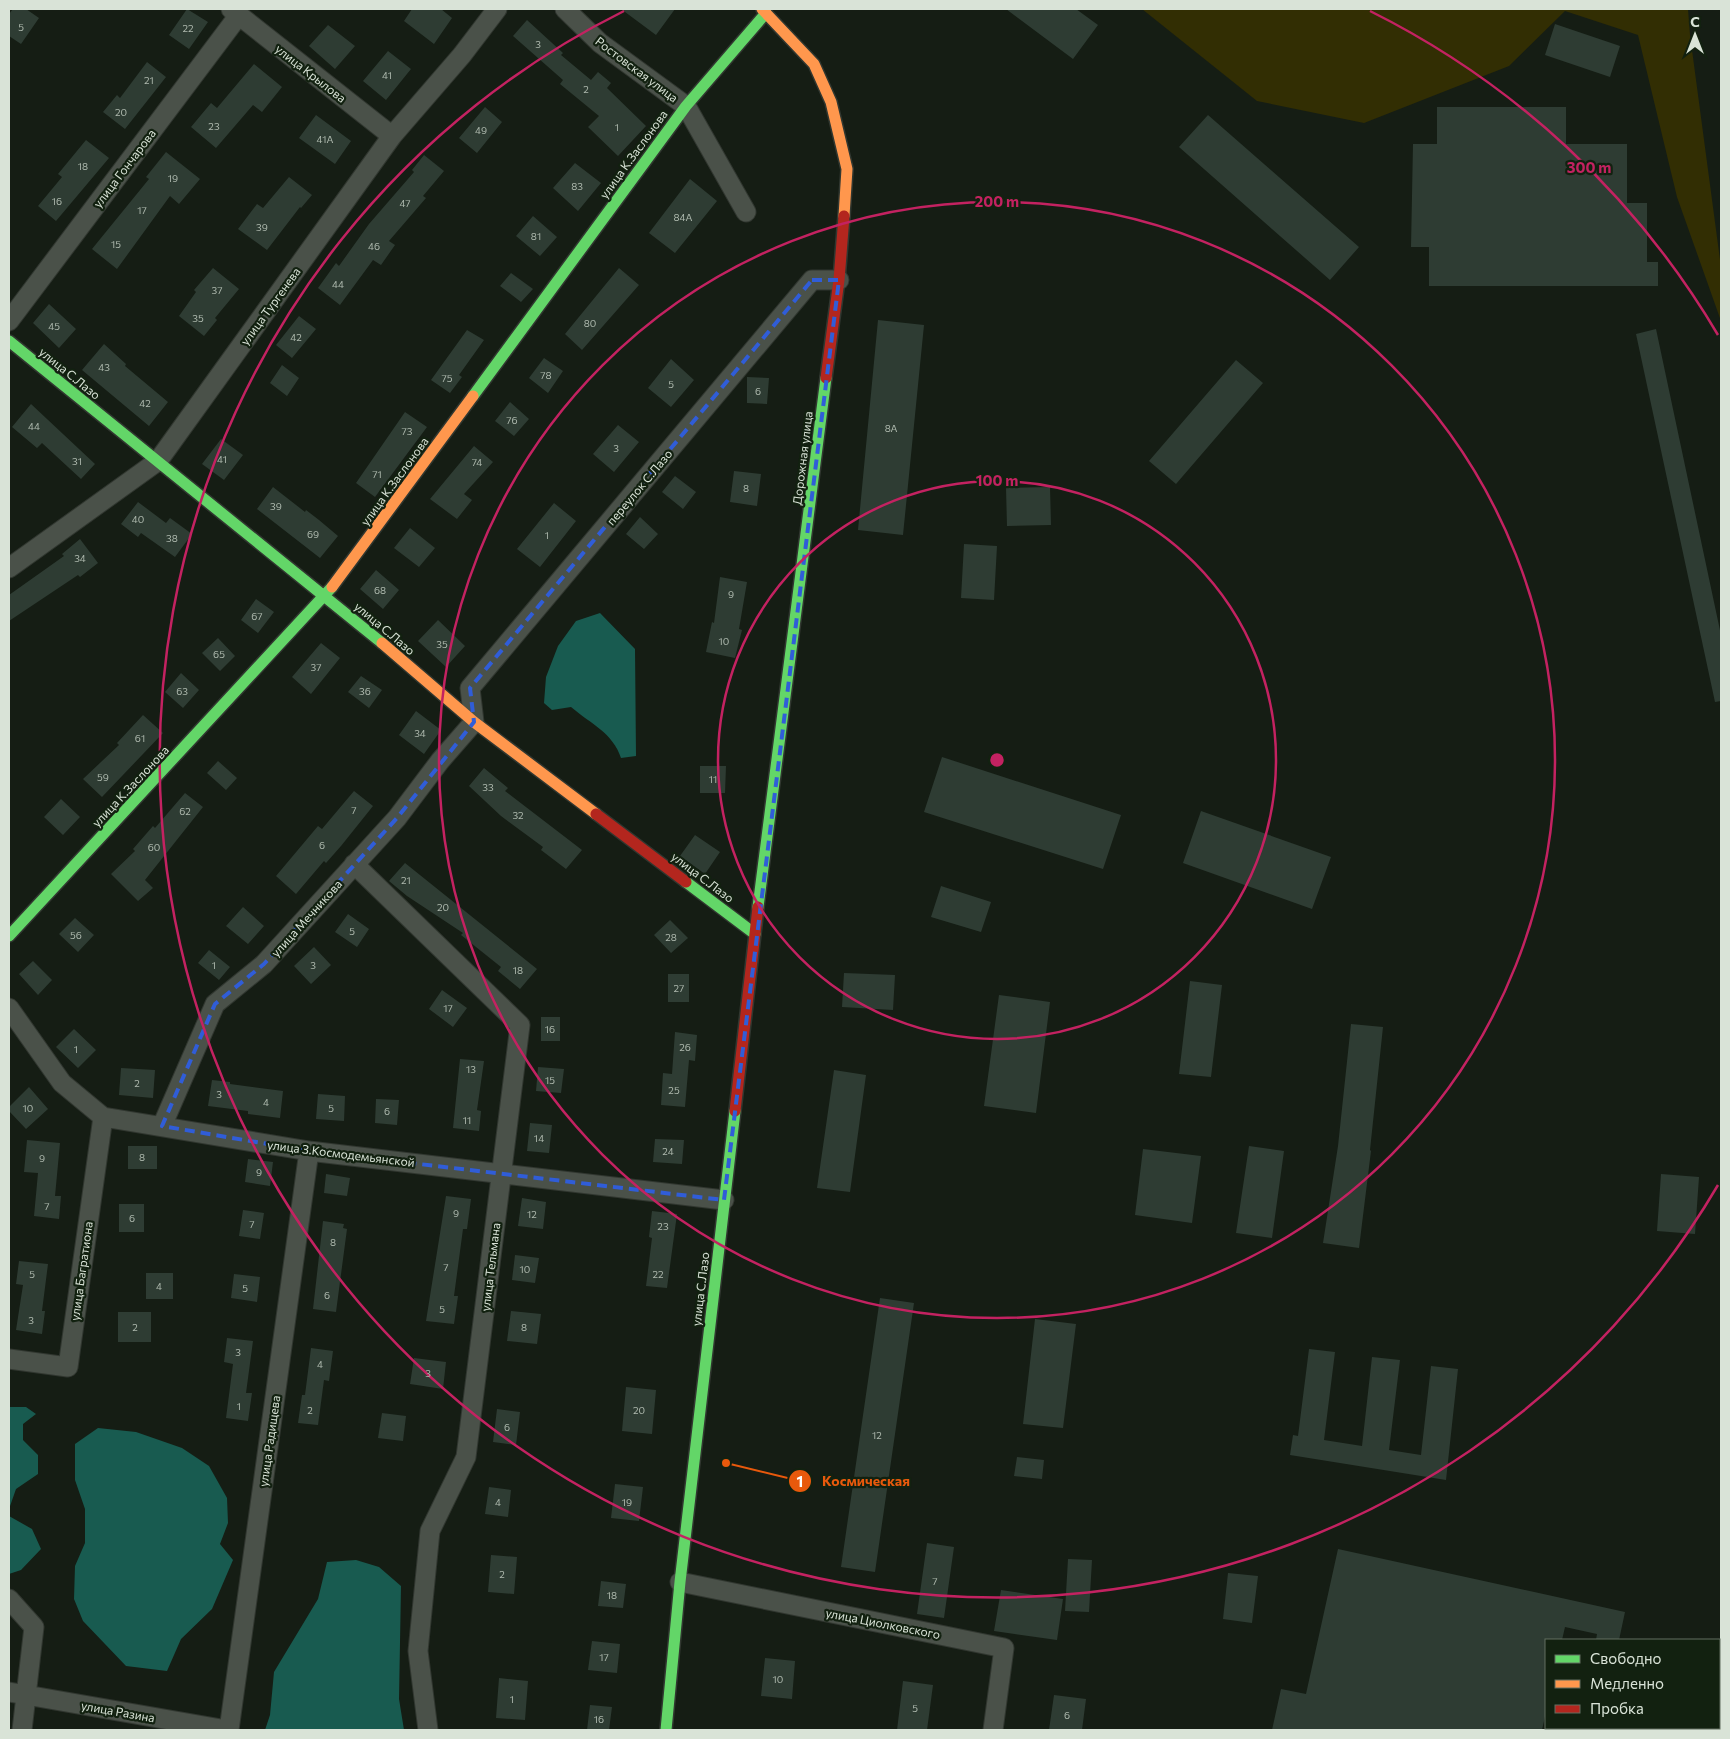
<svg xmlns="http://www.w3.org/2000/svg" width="1730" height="1739" font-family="Commissioner,sans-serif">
<rect width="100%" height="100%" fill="#151d14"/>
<!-- green -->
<path fill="#322e03" d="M1142,9h546l2,26 31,232v54l-44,-124 -39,-162 -73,-24 -56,55 -145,57 -107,-22z"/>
<!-- water -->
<path fill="#185b50" d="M600,613l35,36 1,107 -15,2c-8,-25 -30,-34 -50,-51l-19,3 -8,-7 2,-26 12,-31 18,-25z
M9,1407h17l10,7 -13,10v16l15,15v19l-22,15 -7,20z
M98,1428l38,4 46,16 27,18 18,32 1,25 -8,21 13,16 -21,49 -31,30 -14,32 -41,-5 -43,-45 -9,-22 1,-33 10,-23v-34l-10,-29v-36z
M9,1516l23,13 9,20 -20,21 -12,4z
M356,1560l23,7 22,19 -2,113 5,31h-139l5,-15 4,-43 44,-73 9,-37z"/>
<!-- building -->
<path fill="#2e3c33" d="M13,9h13l13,9 -18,26 -12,-8v-22z
M187,9l21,13 -19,27 -20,-14z
M412,9h29l11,9 -18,26 -30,-23z
M621,9h54l-19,26z
M1006,9h70l22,16 -25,34z
M527,20l36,33 -2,2 30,25 7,-8 13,11 -4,5 39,38 -28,30 -30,-29 11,-11 -39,-32 3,-4 -50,-44z
M1555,24l65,22 -10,31 -65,-22z
M328,25l27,21 -20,23 -26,-23z
M388,51l23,18 -25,31 -23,-19z
M147,62l19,15 -41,52 -22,-17 14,-17 3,3z
M254,64l28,23 -20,25 -9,-7 -37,43 -25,-21 20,-24 6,5z
M485,107l17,15 -25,31 -18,-15z
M1437,107h129v37h61v59h20v59h11v24h-229v-39h-18l2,-103h24z
M316,115l35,26 -16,23 -36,-26z
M1208,115l151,132 -29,33 -151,-133z
M86,140l23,18 -53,63 -18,-15 24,-29 -4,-3z
M166,152l34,27 -21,25 -9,-8 -53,73 -25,-20 57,-70 -3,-2z
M424,155l20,16 -21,25 3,2 -37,43 6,4 -14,20 -8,-5 -33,45 -22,-17 18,-25 3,3 30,-42 45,-52 -2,-2z
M575,163l26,20 -23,28 -25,-23z
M289,177l23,18 -11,13 -1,-1 -33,43 -29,-21 19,-25 6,4z
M690,179l27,22 -42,52 -26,-20z
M533,216l24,21 -17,19 -24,-20z
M213,268l26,21 -24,29 2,2 -13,16 -25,-20 17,-24 -2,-2z
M619,268l20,17 -57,65 -17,-16z
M511,273l22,16 -12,13 -21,-16z
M49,304l27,25 -17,19 -26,-25z
M299,316l17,13 -24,29 -16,-13z
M878,320l46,5 -21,210 -45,-5z
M1656,329l65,306v66l-6,1 -79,-368z
M467,330l17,10 -25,35 3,2 -12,16 -19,-13z
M104,344l22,20 -1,2 43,36 -19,24 -67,-56z
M544,358l19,13 -15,22 -19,-15z
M671,359l23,21 -23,27 -23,-19z
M1236,360l27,23 -87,101 -27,-23z
M282,365l17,13 -12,18 -17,-13z
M747,377l22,1 -2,26 -20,-1z
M510,402l19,17 -15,17 -19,-15z
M31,404l64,60 -14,15 -39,-36 -5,5 -25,-21z
M405,412l22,15 -52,70 -19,-14z
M618,425l21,17 -25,30 -21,-18z
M221,439l22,16 -19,25 -22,-16z
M474,446l19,16 -29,32 8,6 -15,19 -27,-20z
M734,471l27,3 -4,32 -27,-4z
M675,476l21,16 -13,17 -21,-17z
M273,487l32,25 1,-2 13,10 19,16 -18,22 -63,-49z
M1050,487l1,38 -44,1 -1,-38z
M138,502l28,21 4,-5 22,16 -17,23 -34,-24 -3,4 -17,-13z
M554,503l22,18 -36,46 -23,-18z
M640,517l18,17 -14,15 -18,-15z
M410,528l25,20 -16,19 -25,-19z
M80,539l18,24 -18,14 -2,-2 -69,46v-26l55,-39 -2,-2z
M964,544l33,2 -3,54 -33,-2z
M376,570l23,20 -16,19 -23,-20z
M720,577l27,5 -8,47 3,1 -7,28 -29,-6 6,-30 2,1z
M256,599l18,13 -16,21 -17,-13z
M438,620l27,26 -19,21 -28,-26z
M218,638l17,18 -15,15 -18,-18z
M321,643l19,15 -29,36 -19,-17z
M181,673l18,17 -16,18 -18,-16z
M361,676l21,14 -13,18 -21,-16z
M416,711l25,19 -17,24 -25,-19z
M143,715l20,18 -61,64 -19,-18 36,-34 -2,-2z
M942,757l179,58 -18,54 -179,-57z
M218,761l19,17 -11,12 -19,-17z
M700,766h26l-1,27h-25z
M484,768l24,20 -3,3 77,59 -16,19 -25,-19 2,-3 -42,-31 -32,-30z
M354,791l19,15 -32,40 -15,17 -2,-2 -28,33 -20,-18 42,-50 4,3z
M185,793l18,14 -58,73 8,8 -15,13 -27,-27 24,-23 -2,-2 20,-23 2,2z
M61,799l19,18 -17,18 -19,-18z
M1201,811l130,46 -19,52 -129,-46z
M695,835l25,17 -15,22 -25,-18z
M405,863l132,106 -17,20 -22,-18 3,-4 -40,-32 2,-2 -56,-37 -18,-15z
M941,886l50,16 -10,30 -50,-15z
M243,907l21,19 -16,18 -22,-18z
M348,914l21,15 -12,18 -22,-15z
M75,918l19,17 -16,17 -19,-18z
M670,920l18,18 -17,15 -17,-18z
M314,947l17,18 -20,19 -17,-18z
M209,950l21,17 -11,13 -21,-17z
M33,961l19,19 -14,15 -19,-21z
M844,973l51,2 -2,35 -51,-3z
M668,974h21v28h-21z
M1190,981l32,4 -11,92 -32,-3z
M442,990l25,18 -14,19 -24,-18z
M999,995l51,7 -14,111 -52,-7z
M541,1017h19v24h-19z
M1351,1024l32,3 -13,123 1,1 -12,97 -36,-5 15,-97z
M74,1029l22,21 -18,18 -22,-21z
M675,1032l22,3 -2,26 -6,-1 -4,47 -24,-2 2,-32 9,1z
M460,1059l24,2 -7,49 4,1 -2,20 -26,-3z
M538,1067l26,2 -3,24 -25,-2z
M121,1068l34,2 -2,28 -34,-3z
M834,1070l32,5 -16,117 -33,-4z
M212,1080l18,2v2l53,7 -3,27 -32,-4v-3l-40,-5z
M29,1087l19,22 -22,20 -17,-18v-4z
M318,1094l27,2 -1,25 -28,-2z
M376,1099l23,1 -2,25 -22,-2z
M530,1123l22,2 -3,28 -22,-2z
M655,1139l29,1 -2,24 -29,-2z
M27,1140l33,3 -5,53h6l-2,23 -25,-3 4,-43 -14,-1z
M128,1146h29v23h-29z
M1249,1146l35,5 -12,87 -36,-5z
M1143,1149l58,7 -9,67 -57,-8z
M248,1159l25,3 -3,24 -25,-4z
M326,1174l24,4 -3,18 -23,-3z
M1661,1174l38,3 -4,57 -38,-3z
M446,1196l25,3 -4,30h-4l-9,67h4l-4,28 -28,-3z
M522,1198l24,4 -3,27 -25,-3z
M119,1204h25v28h-25z
M243,1210l21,3 -4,26 -21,-3z
M652,1211l25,3 -10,74 -21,-2 6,-48 -3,-1z
M323,1221l21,3 -1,4 4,1 -11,83 -23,-3z
M515,1255l24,3 -4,25 -23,-3z
M19,1261l29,3 -6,47h3l-3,23 -26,-4 7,-45 -7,-1z
M146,1273h27v26h-27z
M234,1274l26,3 -3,25 -26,-4z
M880,1298l34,5 -39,269 -34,-5z
M511,1311l30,3 -4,30 -30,-3z
M118,1312h33v30h-33z
M1035,1319l41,5 -13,104 -40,-4z
M227,1338l26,3 -7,52h6l-4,28 -22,-3 7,-54 -9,-2z
M311,1348l22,3 -4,30 -5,-1 -6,45 -20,-2 4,-28h3z
M1309,1349l26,3 -11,88 38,6 10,-89 28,3 -11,90 32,5 10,-89 27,3 -12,111 -156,-25 3,-20 5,1z
M414,1358l32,4 -3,27 -33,-5z
M626,1387l30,3 -4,44 -30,-3z
M497,1409l23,3 -4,33 -23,-3z
M382,1413l24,3 -3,25 -25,-3z
M1017,1457l27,3 -2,19 -28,-3z
M615,1484l28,3 -4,34 -28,-3z
M489,1487l22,3 -3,27 -23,-3z
M927,1543l27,4 -10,71 -27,-4z
M1338,1549l287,63 -6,28h-23l1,-6 -32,-7 -3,13h-16v72l-4,18h-270l9,-41 25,5z
M491,1555l26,2 -3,37 -26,-2z
M1068,1559l24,1 -3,52 -24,-1z
M1228,1573l30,3 -6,47 -29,-4z
M601,1581l25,3 -3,24 -25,-2z
M1001,1590l62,9 -6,41 -63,-9z
M592,1641l28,3 -3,29 -29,-3z
M765,1658l30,3 -3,38 -31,-3z
M499,1678l29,3 -3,39 -29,-2z
M903,1681l30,4 -6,45h-30z
M1054,1695l32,4 -4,31h-33z
M590,1705l22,2 -3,23h-22z"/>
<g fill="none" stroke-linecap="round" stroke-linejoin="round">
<!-- street casing -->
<g stroke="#313730" stroke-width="21">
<path id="street" d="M231,9l161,127
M565,9l35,34 86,63 60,106
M9,321l230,-306
M9,568l149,-107 234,-325 70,-81 35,-46
M354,864l166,161 -54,432 -36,74 -12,120 10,79
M9,1008l53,75 41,34 206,34 415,49
M162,1126l53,-122 49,-40 133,-146 43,-57 34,-39 -4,-34 342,-408h27
M9,1359l59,8 35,-250
M680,1582l324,66 -11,82
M9,1599l25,28 -12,103
M9,1692l218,38
M229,1730l80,-579"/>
</g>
<!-- fast casing -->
<g stroke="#313730" stroke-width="14">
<path id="fast" d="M9,341l373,302
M473,396l213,-290 80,-93
M686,882l69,52
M758,907l68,-529
M9,936l323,-349
M666,1730l14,-148 55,-471"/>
</g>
<!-- slow casing -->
<g stroke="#313730" stroke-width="14">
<path id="slow" d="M762,9l52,55 17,38 16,67 -3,47
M332,587l141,-191
M382,643l92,79 122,92"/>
</g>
<!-- jam casing -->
<g stroke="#313730" stroke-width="14">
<path id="jam" d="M826,378l13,-98 5,-64
M596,814l90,68
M735,1111l23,-204"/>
</g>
<!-- street -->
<use href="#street" stroke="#4a5149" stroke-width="19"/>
<!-- fast -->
<use href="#fast" stroke="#63d668" stroke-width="11"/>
<!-- slow -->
<use href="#slow" stroke="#ff974d" stroke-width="11"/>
<!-- jam -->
<use href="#jam" stroke="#b3261e" stroke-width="11"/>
</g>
<!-- marked area -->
<path fill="none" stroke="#305dd8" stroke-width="4" stroke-dasharray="10 6" stroke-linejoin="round" d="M812,280h27l-115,920 -415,-49 -147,-25 53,-122 49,-40 133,-146 77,-96 -4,-34z"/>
<!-- distance rings -->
<g fill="none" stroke="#c32261" stroke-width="2.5">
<circle cx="997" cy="760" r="279"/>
<circle cx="997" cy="760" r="558"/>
<path d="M1718 1185A837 837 0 1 1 624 11M1370 11A837 837 0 0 1 1718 335"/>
</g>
<g text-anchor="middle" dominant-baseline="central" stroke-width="4.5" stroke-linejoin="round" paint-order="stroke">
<!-- number labels -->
<g font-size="10" fill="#aeb9ae">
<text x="21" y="27">5</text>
<text x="188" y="28">22</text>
<text x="538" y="44">3</text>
<text x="387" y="75">41</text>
<text x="149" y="80">21</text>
<text x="586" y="89">2</text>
<text x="121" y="112">20</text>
<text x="214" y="126">23</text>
<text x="617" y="127">1</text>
<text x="481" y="130">49</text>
<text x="325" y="139">41А</text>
<text x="83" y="166">18</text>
<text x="173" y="178">19</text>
<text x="577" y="186">83</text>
<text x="57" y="201">16</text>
<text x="405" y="203">47</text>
<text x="142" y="210">17</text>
<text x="683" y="217">84А</text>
<text x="262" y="227">39</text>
<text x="536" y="236">81</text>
<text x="116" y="244">15</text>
<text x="374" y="246">46</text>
<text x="338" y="284">44</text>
<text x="217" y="290">37</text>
<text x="198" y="318">35</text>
<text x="590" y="323">80</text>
<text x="54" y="326">45</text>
<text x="296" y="337">42</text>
<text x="104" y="367">43</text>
<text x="546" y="375">78</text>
<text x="447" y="378">75</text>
<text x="671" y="384">5</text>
<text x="758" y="391">6</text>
<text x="145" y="403">42</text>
<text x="512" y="420">76</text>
<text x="34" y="426">44</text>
<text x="891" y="428">8А</text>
<text x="407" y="431">73</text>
<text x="616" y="448">3</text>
<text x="222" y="459">41</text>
<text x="77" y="461">31</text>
<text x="477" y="462">74</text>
<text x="377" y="474">71</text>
<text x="746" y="488">8</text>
<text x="276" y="506">39</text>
<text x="138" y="519">40</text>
<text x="313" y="534">69</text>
<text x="547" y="535">1</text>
<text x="172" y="538">38</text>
<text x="80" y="558">34</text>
<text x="380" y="590">68</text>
<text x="731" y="594">9</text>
<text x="257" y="616">67</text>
<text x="724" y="641">10</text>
<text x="442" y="644">35</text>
<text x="219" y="654">65</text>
<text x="316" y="667">37</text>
<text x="182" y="691">63</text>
<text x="365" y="691">36</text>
<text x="420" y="733">34</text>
<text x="140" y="738">61</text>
<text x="103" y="777">59</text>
<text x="713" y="779">11</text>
<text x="488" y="787">33</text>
<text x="354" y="810">7</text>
<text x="185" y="811">62</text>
<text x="518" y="815">32</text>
<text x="322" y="845">6</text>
<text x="154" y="847">60</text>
<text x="406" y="880">21</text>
<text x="443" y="907">20</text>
<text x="352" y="931">5</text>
<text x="76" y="935">56</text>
<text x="671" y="937">28</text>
<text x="214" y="965">1</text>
<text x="313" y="965">3</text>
<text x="518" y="970">18</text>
<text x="679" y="988">27</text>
<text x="448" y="1008">17</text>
<text x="550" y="1029">16</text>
<text x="685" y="1047">26</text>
<text x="76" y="1049">1</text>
<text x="471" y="1069">13</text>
<text x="550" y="1080">15</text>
<text x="137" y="1083">2</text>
<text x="674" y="1090">25</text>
<text x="219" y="1094">3</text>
<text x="266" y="1102">4</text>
<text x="28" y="1108">10</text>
<text x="331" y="1108">5</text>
<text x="387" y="1111">6</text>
<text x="467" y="1120">11</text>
<text x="539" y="1138">14</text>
<text x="668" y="1151">24</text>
<text x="142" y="1157">8</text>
<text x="42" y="1158">9</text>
<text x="259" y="1172">9</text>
<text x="47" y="1206">7</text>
<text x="456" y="1213">9</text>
<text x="532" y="1214">12</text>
<text x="132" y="1218">6</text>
<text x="252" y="1224">7</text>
<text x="663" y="1226">23</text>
<text x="333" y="1242">8</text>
<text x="446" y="1267">7</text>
<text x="525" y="1269">10</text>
<text x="32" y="1274">5</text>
<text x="658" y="1274">22</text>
<text x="159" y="1286">4</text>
<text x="245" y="1288">5</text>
<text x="327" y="1295">6</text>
<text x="442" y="1309">5</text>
<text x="31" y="1320">3</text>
<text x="135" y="1327">2</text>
<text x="524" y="1327">8</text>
<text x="238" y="1352">3</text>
<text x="320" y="1364">4</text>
<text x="428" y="1373">3</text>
<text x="239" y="1406">1</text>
<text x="310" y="1410">2</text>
<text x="639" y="1410">20</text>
<text x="507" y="1427">6</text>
<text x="877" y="1435">12</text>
<text x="498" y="1502">4</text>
<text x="627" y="1502">19</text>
<text x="502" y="1574">2</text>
<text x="935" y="1581">7</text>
<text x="612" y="1595">18</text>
<text x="604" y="1657">17</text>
<text x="778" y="1679">10</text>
<text x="512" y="1699">1</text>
<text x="915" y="1708">5</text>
<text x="1067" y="1715">6</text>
<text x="599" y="1719">16</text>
</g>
<!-- street labels -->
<g font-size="12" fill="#d9e3d7" stroke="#122110">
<text transform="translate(637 69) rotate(37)">Ростовская улица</text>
<text transform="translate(311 73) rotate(38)">улица Крылова</text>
<text transform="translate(633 154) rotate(-54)">улица К.Заслонова</text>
<text transform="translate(124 168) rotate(-53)">улица Гончарова</text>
<text transform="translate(270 306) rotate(-54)">улица Тургенева</text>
<text transform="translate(70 373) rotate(39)">улица С.Лазо</text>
<text transform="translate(802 458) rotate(-83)">Дорожная улица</text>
<text transform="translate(394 481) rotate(-54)">улица К.Заслонова</text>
<text transform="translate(639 487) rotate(-50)">переулок С.Лазо</text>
<text transform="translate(385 628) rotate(40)">улица С.Лазо</text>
<text transform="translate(130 786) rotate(-47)">улица К.Заслонова</text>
<text transform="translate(703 877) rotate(37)">улица С.Лазо</text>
<text transform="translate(306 918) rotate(-48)">улица Мечникова</text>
<text transform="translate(341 1153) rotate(7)">улица З.Космодемьянской</text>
<text transform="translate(490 1267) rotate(-83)">улица Тельмана</text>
<text transform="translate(81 1271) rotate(-82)">улица Багратиона</text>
<text transform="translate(700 1289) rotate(-83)">улица С.Лазо</text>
<text transform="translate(269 1441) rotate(-82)">улица Радищева</text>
<text transform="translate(883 1623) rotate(11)">улица Циолковского</text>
<text transform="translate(118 1711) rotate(10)">улица Разина</text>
</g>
</g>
<circle cx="997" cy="760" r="8" fill="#c32261" stroke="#122110" stroke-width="2.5"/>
<g font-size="15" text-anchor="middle" font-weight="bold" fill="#c32261" stroke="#122110" stroke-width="4.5" stroke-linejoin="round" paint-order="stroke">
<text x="1589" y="173">300 m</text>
<text x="997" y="207">200 m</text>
<text x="997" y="486">100 m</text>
</g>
<!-- callouts -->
<path fill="none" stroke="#e8590c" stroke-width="2" d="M726 1463L800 1481"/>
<g fill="#e8590c" stroke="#122110" stroke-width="2">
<circle cx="726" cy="1463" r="5"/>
<circle cx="800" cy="1481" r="12"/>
</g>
<g font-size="15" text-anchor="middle" font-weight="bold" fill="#fff">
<text x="800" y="1487">1</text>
</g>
<g font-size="14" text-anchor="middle" font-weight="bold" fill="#e8590c" stroke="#122110" stroke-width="4.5" stroke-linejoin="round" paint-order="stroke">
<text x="866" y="1486">Космическая</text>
</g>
<!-- border -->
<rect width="1730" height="1739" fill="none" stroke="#d9e3d7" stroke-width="20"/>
<!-- legend -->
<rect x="1545" y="1639" width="175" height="90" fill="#122110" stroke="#626f60"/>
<rect x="1555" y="1655" width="25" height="8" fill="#63d668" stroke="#626f60"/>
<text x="1590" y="1664" font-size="15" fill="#d9e3d7">Свободно</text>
<rect x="1555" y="1680" width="25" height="8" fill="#ff974d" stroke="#626f60"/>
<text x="1590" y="1689" font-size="15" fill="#d9e3d7">Медленно</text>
<rect x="1555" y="1705" width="25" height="8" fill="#b3261e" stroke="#626f60"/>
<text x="1590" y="1714" font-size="15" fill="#d9e3d7">Пробка</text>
<!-- north arrow -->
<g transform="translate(1695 35)" stroke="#122110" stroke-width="4" paint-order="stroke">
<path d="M0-4L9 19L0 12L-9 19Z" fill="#d9e3d7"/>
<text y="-8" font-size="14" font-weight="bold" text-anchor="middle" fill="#d9e3d7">С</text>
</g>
</svg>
